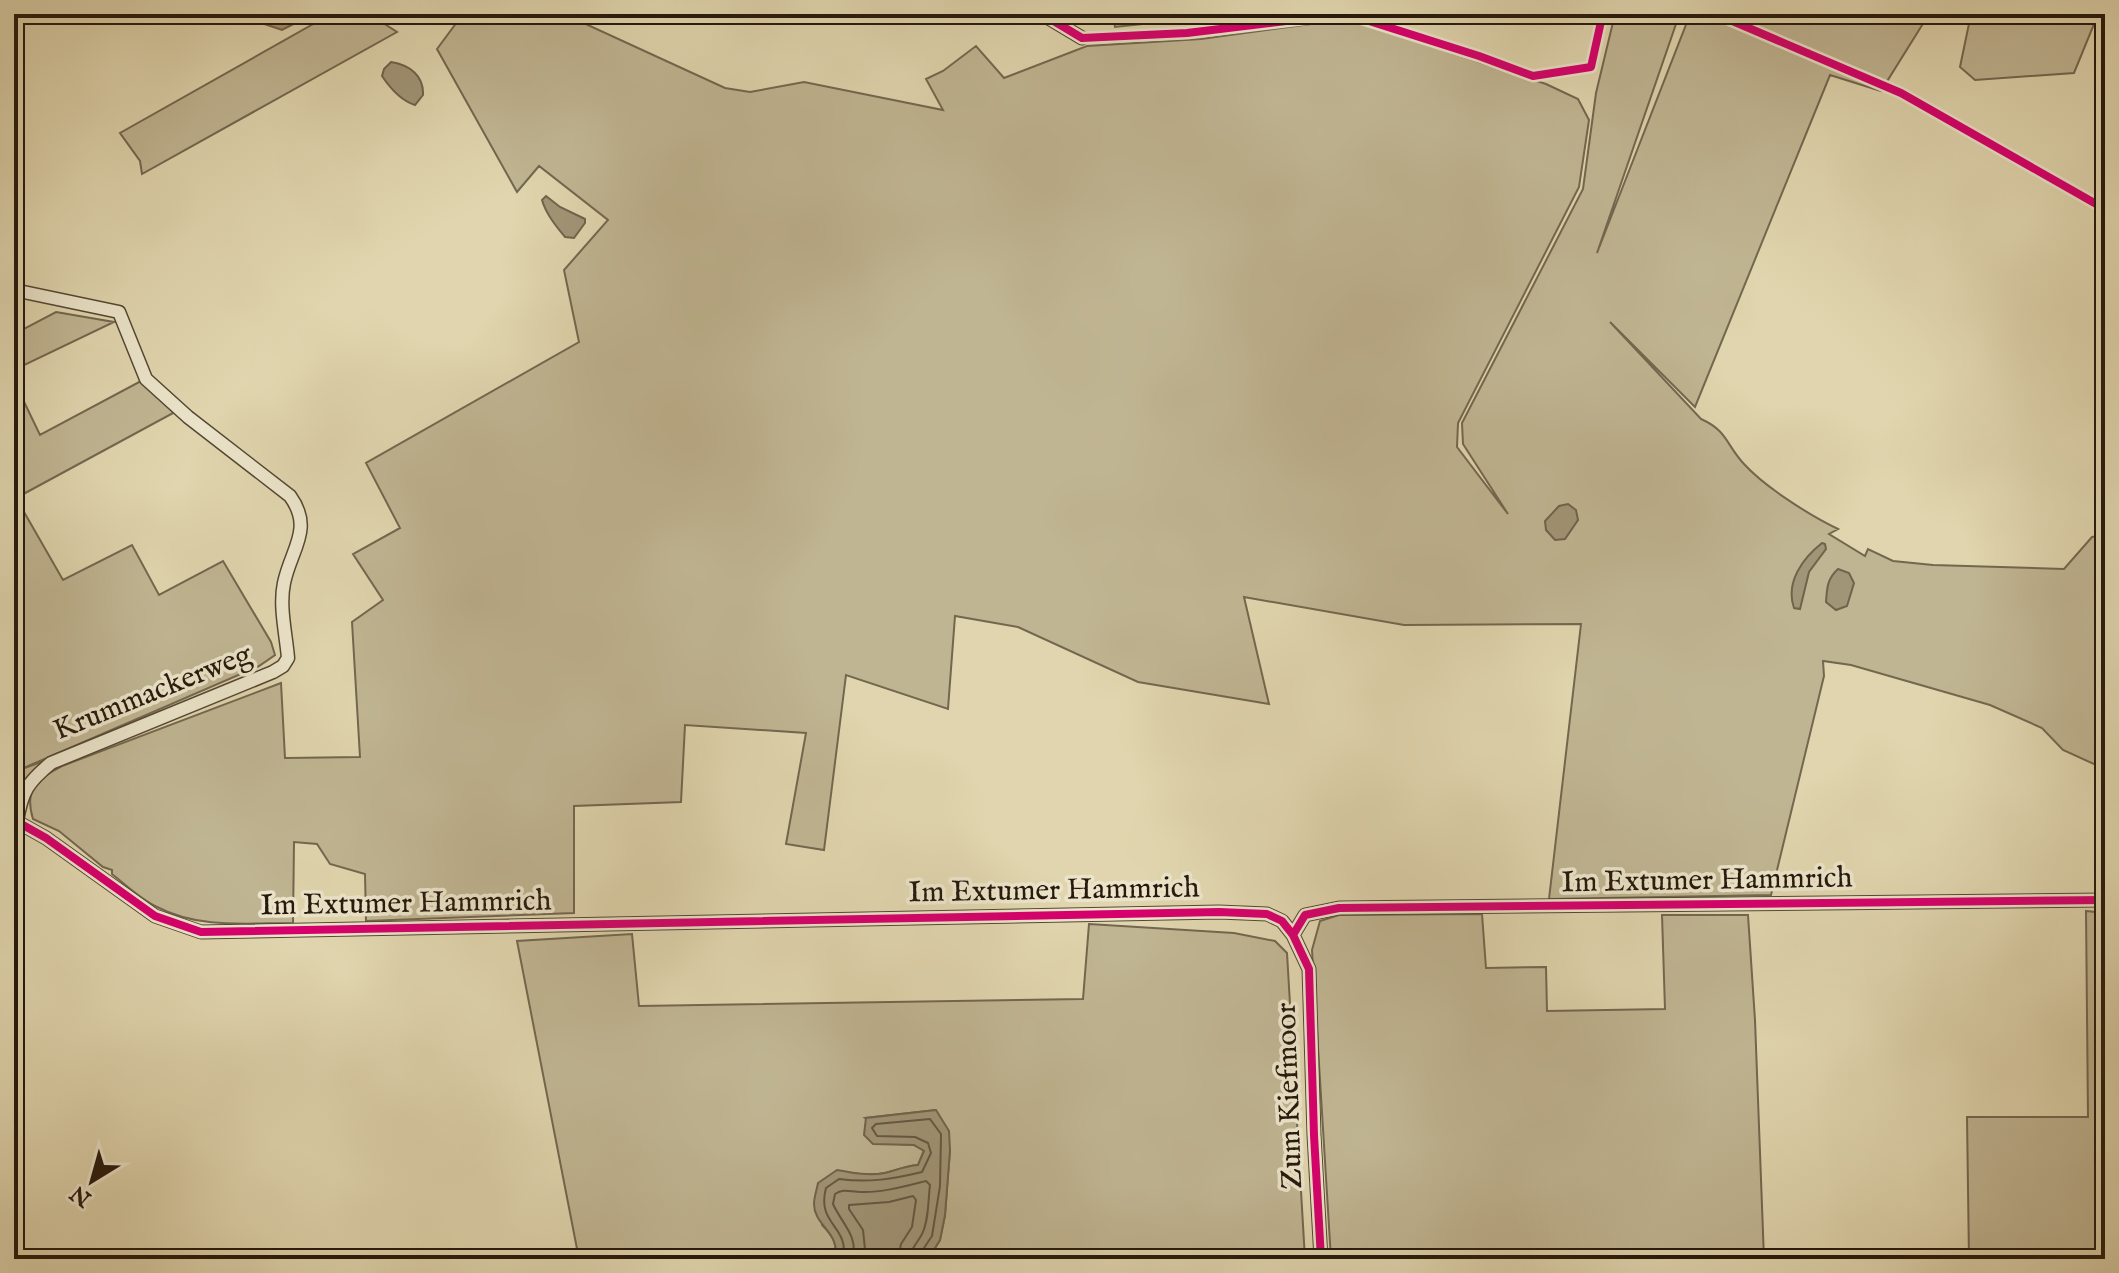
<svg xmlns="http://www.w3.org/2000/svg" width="2119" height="1273" font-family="'IM FELL English',serif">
<rect width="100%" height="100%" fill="#e0d5ae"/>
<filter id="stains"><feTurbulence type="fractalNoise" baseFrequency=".0025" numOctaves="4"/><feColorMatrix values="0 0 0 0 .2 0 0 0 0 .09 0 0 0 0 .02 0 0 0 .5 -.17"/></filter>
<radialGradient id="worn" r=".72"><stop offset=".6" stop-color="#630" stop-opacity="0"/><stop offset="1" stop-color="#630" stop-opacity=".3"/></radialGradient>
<!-- green -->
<path fill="#c0b592" stroke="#73674f" stroke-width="2" d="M331,14h38l28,18 -255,142 -2,-13 -20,-28z
M463,14h101l161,74 25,4 54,-10 139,28 -17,-31 17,-8 33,-25 28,32 83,-32 114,-7 147,-20 198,65 32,15 11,21 -10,67 -121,236 -1,24 51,67 -45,-70 -1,-21 121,-234 13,-96 18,-75 5,-4h47l10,10 -79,229 90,-231v-8h242l-48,77 -51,-16 -135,332 -85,-85 91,97c27,12 25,26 43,45 21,23 65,51 94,65l-9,5 36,22 3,-7 25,12 40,4 131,4 28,-32 13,-2v15l-10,22 3,160 7,3v34l-42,-19 -21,-22 -52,-23 -139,-40 -28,-4 1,15 -53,219 -222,4 32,-275 -177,1 -160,-28 25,107 -131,-22 -120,-55 -63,-11 -7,93 -102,-34 -22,175 -38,-6 20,-111 -121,-8 -4,77 -107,4v107l-208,8 -1,-47 -35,-10 -13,-20 -23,-2 -1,81c-46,0 -94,6 -136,-16 -17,-8 -31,-22 -45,-33v-4l-9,-3 -44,-36 -26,-12c-9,-29 3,-40 29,-53l219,-83 4,75 75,-1 -8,-135 31,-22 -30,-46 47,-26 -34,-65 213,-121 -15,-72 44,-50 -69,-54 -22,26 -80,-143z
M1113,14h125l-123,13z
M1971,14h134v10h-11l-20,49 -99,7 -15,-13z
M56,312l58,10 -100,48v-36z
M14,381l26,54 101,-54 34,31 -159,86 47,82 69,-35 27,50 64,-34 48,81 4,13 -16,11 -240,104 25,-9 -19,19 -11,26z
M2086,911l19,2v346h-136l-2,-142h121z
M1482,914l4,54 60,-1 1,44 118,-2 -3,-94h86l7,105 9,239h-433l-19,-309 8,-29 19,-6z
M1089,924l145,9 41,8 12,12 18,306h-377l12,-19 5,-25 5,-65 -15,-40 -70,8 33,26 16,1 10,5 -6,15c-12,1 -21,5 -33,8 -16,3 -32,0 -48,-2l-15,54c11,11 16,19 13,34h-256l-62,-318 115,-7 7,72 444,-7z"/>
<!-- water -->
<path fill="#a19577" stroke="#70634c" stroke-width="2" d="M258,14h55l-31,16 -18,-6z
M391,62c19,3 33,14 32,33l-8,10c-13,-4 -25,-17 -33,-29l2,-7z
M546,196l14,11 25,12v4l-11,15 -9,-1c-9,-11 -19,-23 -23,-37z
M1568,504l8,6 2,10 -13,19 -10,1 -9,-10 -1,-9 14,-15z
M1822,543l3,1 1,5 -17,23 -9,37 -6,-1c-9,-26 9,-50 28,-65z
M2103,550h2v185l-7,-3 -3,-160z
M1838,569l11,4 5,10 -7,23 -11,4 -10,-8c1,-14 1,-23 12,-33z
M936,1110l13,21 1,19 -5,65 -5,25 -12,19h-93c6,-27 -21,-33 -21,-55 0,-7 3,-15 4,-21l19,-13c16,3 32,6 48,3 11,-3 21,-7 33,-8l6,-14 -10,-6 -41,-1 -9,-9 2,-17z"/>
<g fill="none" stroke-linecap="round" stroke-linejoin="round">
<!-- shore -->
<path stroke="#645742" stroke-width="2" d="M2105,568l-2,6 2,96
M843,1259c7,-33 -27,-34 -17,-71l13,-9c30,4 54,0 83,-7l9,-19 -3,-10 -13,-6 -38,-1 -5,-8 4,-4 54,-5 11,15 -1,52 -8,50 -10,15 -1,8
M853,1259c5,-24 -11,-35 -20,-55l2,-10c9,-6 15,-2 26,-2 20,1 45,-6 65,-11l4,4c-2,15 -1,35 -8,49 -5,10 -11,13 -12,25
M866,1259l-3,-29 -14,-21v-4l40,-3 24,-6 3,4 -4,27 -11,17 -3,15"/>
<!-- minor casing -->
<g stroke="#544834" stroke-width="15">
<path id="minor" d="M1042,14l40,24
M14,290l105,22 27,67 42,38 102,79c24,33 1,53 -6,87 -5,23 2,51 4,75l-5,8 -10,6 -222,91c-23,19 -29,28 -34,58
M14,820l32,18 109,78 46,16 1018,-20 48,2 15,7 11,14 16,34 5,166 7,124
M1293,935l12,-20 34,-7 766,-8"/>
</g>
<!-- minor -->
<use href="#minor" stroke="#ebe4ca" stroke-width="12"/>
<!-- cycleway casing -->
<g stroke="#ebe4ca" stroke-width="13">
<path id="cycleway" d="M1042,14l40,24 105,-5 157,-19
M1347,14l132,42 54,20 58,-9 11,-50 4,-3
M1716,14l185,79 204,116
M14,820l32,18 109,78 46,16 1018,-20 48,2 15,7 11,14 16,34 5,166 7,124
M1293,935l12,-20 34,-7 766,-8"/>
</g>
<!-- cycleway -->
<use href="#cycleway" stroke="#d6006c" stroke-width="8"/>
</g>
<g text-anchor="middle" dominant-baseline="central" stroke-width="7" stroke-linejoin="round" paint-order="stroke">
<!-- street labels -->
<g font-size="30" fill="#26190c" stroke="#ebe4ca">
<text transform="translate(153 693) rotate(-22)">Krummackerweg</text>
<text transform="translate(1707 881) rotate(-1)">Im Extumer Hammrich</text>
<text transform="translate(1054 891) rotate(-1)">Im Extumer Hammrich</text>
<text transform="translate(406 904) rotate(-1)">Im Extumer Hammrich</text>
<text transform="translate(1290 1096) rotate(-92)">Zum Kiefmoor</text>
</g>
</g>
<!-- margin -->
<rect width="2119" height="1273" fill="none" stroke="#e0d5ae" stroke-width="48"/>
<rect x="16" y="16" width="2087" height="1241" fill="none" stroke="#26190c" stroke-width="4"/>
<rect x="24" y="24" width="2071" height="1225" fill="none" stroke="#26190c" stroke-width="2"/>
<!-- north arrow -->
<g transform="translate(92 1181) rotate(217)" stroke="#ebe4ca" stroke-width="6" paint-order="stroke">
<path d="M0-6L14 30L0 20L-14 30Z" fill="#26190c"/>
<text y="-12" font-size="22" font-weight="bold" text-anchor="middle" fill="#26190c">N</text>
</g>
<rect width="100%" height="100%" filter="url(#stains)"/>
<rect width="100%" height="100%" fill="url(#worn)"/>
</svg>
